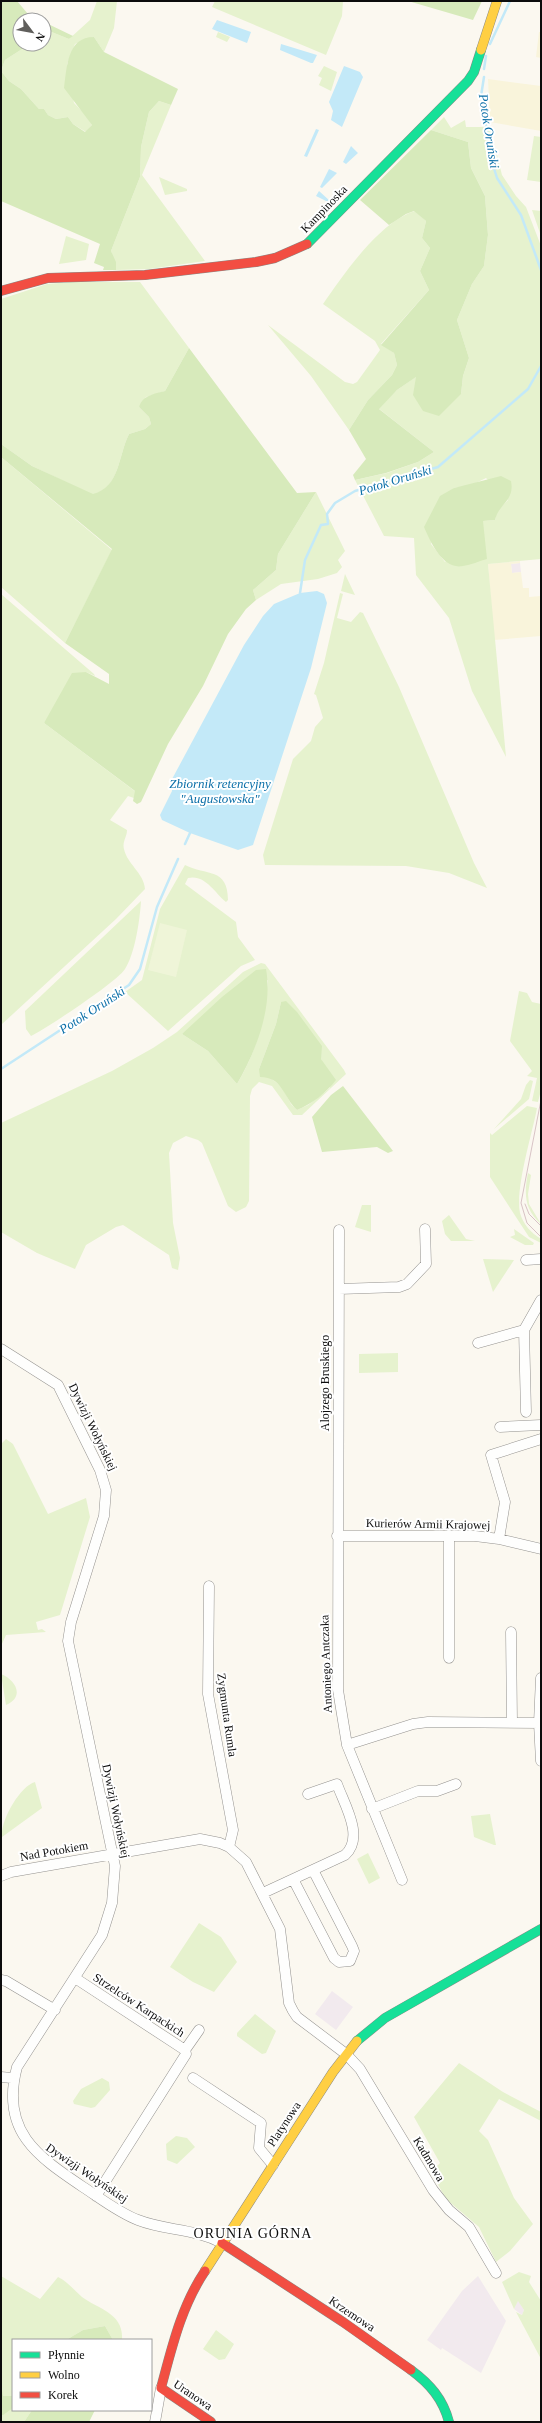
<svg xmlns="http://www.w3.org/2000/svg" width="542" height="2423" font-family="Georgia,serif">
<rect width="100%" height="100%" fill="#fbf8f0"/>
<!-- industrial -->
<path fill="#f2eaee" d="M520,563l1,9 -9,1 -1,-9z
M332,1991l21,16 -17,23 -21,-16z
M478,2276l28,45 -25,52 -39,-25 -1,2 -14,-10 35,-49z
M518,2300l6,10 -2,5 -8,-6z"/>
<!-- farmland -->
<path fill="#f9f4db" d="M539,32h2v26l-5,-1z
M488,79l53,7v45l-51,-9z
M520,561v2l-9,1 1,9 9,-1 2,16h6v9l12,-1v40l-47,4 -6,-76z"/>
<!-- green -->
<path fill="#e6f2ce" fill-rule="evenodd" d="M97,1h20l-3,27 -10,24 -10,-15 -19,7 -8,20 7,39 12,12 6,10 -6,7 -13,-8 -5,-7 -12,2 -8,-4 -4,-6h-5l-18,-20 -12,-8 -8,-10 4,-11 25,-16h14v-10l5,-3 20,8 21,-19z
M215,1h128l-1,15 -16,39 -114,-48z
M218,32l12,5 -3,5 -11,-5z
M324,66l13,6 -6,19 -12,-6 3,-7 -4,-2z
M159,101l12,4 -29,70 63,86 -56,8 -33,1 -5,-19 29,-74 1,-30 8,-35z
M444,117l7,11 14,-8 1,7h24l12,48 14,21 10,11 15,39v313l-53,5 18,193 -34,-66 -23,-73 -33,-43 -2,-37 -30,-2 -29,-56 32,-7 31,-11 16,-10 -56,-44 19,-18 20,-14 44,18 2,-18 6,-18 -12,-38 15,-36 12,-18 4,-31 -3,-39 -14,-28 -3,-26 -37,-12zM486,478l22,22 -11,11 -2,9 -12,1 -38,41 -14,-18 23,-56 18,-3z
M534,136l7,1v45l-14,-2z
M159,177l28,12v2l-22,4z
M532,210l9,1v25z
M415,211l11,10 -4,17 8,10 -10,23 9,19 -48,54 13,9 3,12 -5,10 -24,25 -19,30 -38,-54 -43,-51 77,57 8,2 4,-2 23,-32 -5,-9 -52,-37c21,-30 56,-82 92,-93z
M66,236l23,8 -3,16 -27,4z
M70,282h70l49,66 -24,43 -19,6 -7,10 10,10 2,7 -6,5 -16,5c-11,22 -9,53 -36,61l-61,-29 -31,-22v-145l46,-15z
M1,457l111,93 -47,93 -64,-56z
M316,492l29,59 -7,9 4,7 -5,6 -19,6 -37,5 -25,16 -3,-10 23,-20 2,-16z
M345,574l10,21 -14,-4z
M340,593l3,1 -6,24 14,4 9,-10 3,1 36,74 75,176 13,25 -38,-15 -43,-7 -141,-1 -2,-10 30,-96 18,-18 4,-14 8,-9 -7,-23 -2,-1 10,-31z
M1,594l93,80 1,2 -9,-4 -42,51 92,69 -2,6 -6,-2 -18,24 17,10c0,7 -5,12 -3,19 3,15 20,24 21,40l-29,30 -115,106z
M185,865c21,11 43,2 43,35l-2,2c-12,-10 -21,-28 -38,-24l-3,6 51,38 2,15 17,23 -14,6 -73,65 -43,-39 17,-12 18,-71z
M141,901c-1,18 -6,53 -16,68 -8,13 -78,59 -94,67l-5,-7 -1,-18z
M261,963l4,1 79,106 2,4 -44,41h-9l-21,-29 -13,-4 -7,7 -2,7 -1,105 -3,6 -10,5 -8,-6 -26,-63 -4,-3 -12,-4 -13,7 -4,10 4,70 7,35 -2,12 -6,-2 -3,-13 -46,-30 -7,2 -30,18 -11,24 -38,-16 -36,-21v-109l111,-52 41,-23 24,-16 66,-60zM268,980c-4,40 -10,69 -31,104l-29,-33 -26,-17zM281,1002l40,57 9,29 -22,17 -11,5 -6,-6 -9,-17 -23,-18 17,-45z
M519,991l8,2 5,9 9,2v86l-3,12 -6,-1 5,-23 -10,-2 5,-5 -22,-30z
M530,1080l3,1 -4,18 -35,30 27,-30 5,-14z
M527,1106l10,2c-5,27 -22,80 -17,105 3,11 11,20 21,26v4l-12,-6 -39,-60v-44l2,2z
M528,1173l3,2 -3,19 1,10 12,20c-17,-15 -17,-31 -13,-51z
M362,1205h9v27l-16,-5z
M449,1215l17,24 9,2h-24l-6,-7 -3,-13z
M514,1229l20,14 -1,2h-8l-15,-8 5,-2z
M483,1259l31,1 -21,32z
M398,1353v19l-39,1v-19z
M6,1439l7,5 35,70 38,-16 4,19 -30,98 -24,7 2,8 4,-1 4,3 -40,3 -5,11v-202z
M1,1674c15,6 24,23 5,31z
M35,1782l7,26 -40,29c-2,-16 18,-51 33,-55z
M490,1814l6,31h-2l-20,-8 -3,-21z
M368,1853l12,25 -11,6 -12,-25z
M199,1923l22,14 16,25 -23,30 -21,-10 -23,-15z
M255,2014l21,17 -10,22 -4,1 -25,-18v-3z
M459,2063l44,29 38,20v9l-42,-22 -20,32 9,9 26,58 19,26 -23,27 -14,11 -17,-35 -33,-28 -15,-27 9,-9 -26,-46z
M102,2078l7,4 1,8 -15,17 -4,1 -17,-4 -1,-3 8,-12z
M176,2136l11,2 8,9 -18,17 -10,-4 -1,-16z
M519,2272l12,4 -2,6 12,19v58l-25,-47 6,3 2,-5 -6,-9 -4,8 -12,-27z
M1,2276l39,23 18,-22c10,5 16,13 24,20 16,12 42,16 40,43h-9l-8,-14 -22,4 -17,10h-53v70h19l-8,12h-23z
M216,2330l18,14 -9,15 -6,1 -16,-11z"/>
<!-- forest -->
<path fill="#d7eabb" d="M1,1h16l11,13 12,6h-20v24h10l-25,16 -4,11 8,10 12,8 18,20h5l4,6 8,4 12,-2 5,7 12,8 7,-7 -28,-37c3,-21 3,-51 30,-51l10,15 74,37 -7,16 -12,-4 -10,11 -8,35 -1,30 -29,74 5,11v8h-13l1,-3 -10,-4 6,-19 -99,-43z
M408,1h74l-9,19z
M44,22l29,14 -4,3 -20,-8 -5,3z
M431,130l37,12 3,26 14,28 3,39 -4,31 -12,18 -15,36 12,38 -6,18 -2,18 -22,22 -16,-5 -10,-16 3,-18 -19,13 -18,19 55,43 -16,10 -32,11 -31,7 -2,-5 13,-16 -17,-29 19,-30 24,-25 5,-10 -3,-12 -13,-8 48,-55 -9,-19 10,-23 -8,-10 4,-17 -12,-10 -8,3 -17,11 -29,-25z
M189,348l108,145 19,-1 -38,62 -2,16 -23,20 3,10 -10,9 -18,25 -25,52 -35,58 -27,58 -4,2 -4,-3 2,-10 -91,-68 28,-50 14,-1 23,12v-10l-44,-31 47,-94 -111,-92v-13l31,22 61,28c27,-7 25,-38 36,-60l16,-5 6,-5 -2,-7 -10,-10c4,-12 15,-13 26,-16z
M501,476l10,5c4,20 -12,22 -16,39l-12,1 4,38c-8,2 -16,6 -24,7 -20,4 -32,-23 -39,-39l16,-31 14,-8z
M266,969c7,39 -10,82 -29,115l-29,-33 -26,-17 40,-37 34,-27z
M286,1001l11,11 25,34 -1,13 15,21c-10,13 -24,24 -39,30 -14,-13 -14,-33 -37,-33l-1,-8 17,-45 5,-22z
M343,1086l50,65 -5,2 -11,-6 -55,5 -10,-35 19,-22z
M105,2326l8,14h-47l17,-10z
M1,2384l2,12h10v12l-10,7h-2z
M32,2410h63l-6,12h-65z"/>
<!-- pitch -->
<path fill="#eff5d8" d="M160,923l27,7 -11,47 -28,-7z"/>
<!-- water -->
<path fill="#c3e9f8" d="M217,20l34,12 -4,11 -35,-14z
M281,44l36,11 -4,8h-2l-31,-13z
M344,66l16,6 3,5 -21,50 -11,-7 2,-9 -4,-9z
M316,129l3,1 -12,27 -3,-1z
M351,146l7,7 -12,11 -3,-2z
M329,169l8,4 -15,15 -2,-1z
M319,191l11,10 -2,1 -12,-6z
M317,591l7,3 3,9 -16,65 -58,177 -15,5 -48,-17 -28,-13 -2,-5 12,-24 -1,-10 73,-136 19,-29 11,-12 26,-11z"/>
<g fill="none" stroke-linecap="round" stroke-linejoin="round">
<!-- stream -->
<path stroke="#c3e9f8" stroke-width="2.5" d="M490,44l20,-43
M484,69l2,-13
M484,77l-3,19 11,66 5,16 24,37 20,55
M300,593l5,-33 16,-35 7,-1 -1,-10 8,-11 20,-12 83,-24 90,-78 13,-23
M185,844l5,-11
M1,1069l128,-84 11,-16 17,-62 21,-48"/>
<!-- street casing -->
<g stroke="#94928f" stroke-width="11">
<path id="street" d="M339,1230l-1,460 9,55 55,135
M526,1260l15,-1
M339,1289l60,-2 8,-3 19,-20 -1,-35
M478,1343l46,-13
M1,1349l57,36 42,85 6,20 -2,26 -33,106 -3,19 47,225 -3,37 -10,32 -85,132c-17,64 20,89 66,120 17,11 36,26 55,33 28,11 56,8 84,23
M526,1412l-2,-82 17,-30
M500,1427l41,-2
M449,1535v123
M337,1536h138l24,3 42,10
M499,1539l6,-37 -14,-47 50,-16
M209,1586l-1,108 25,136 -4,17
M511,1632l1,91
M541,1678l-2,45 2,38
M347,1745l66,-21 15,-2 113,1
M372,1809l46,-18h19l19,-7
M1,1876l10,-4 189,-33 20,4 9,4 17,15 34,67 9,74 4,8 4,6 49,37 14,15 73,121 16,20 20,17 27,46
M293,1879l41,79 5,4 11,-1 4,-10 -2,-5 -39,-76
M263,1893l82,-38c20,-18 -1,-51 -8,-71l-29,10
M75,1978l110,72 1,4 -90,142
M1,1980l5,1 49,29
M185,2050l14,-20
M1,2077l11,1
M193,2078l68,45 -2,25 14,17
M155,2422l6,-34"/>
</g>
<!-- fast casing -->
<g stroke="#8a8985" stroke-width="10">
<path id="fast" d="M307,244l161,-163 6,-9 7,-22
M357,2041l28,-23 156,-89
M411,2370c19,14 32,29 38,52"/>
</g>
<!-- slow casing -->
<g stroke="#8a8985" stroke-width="10">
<path id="slow" d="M481,50l16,-49
M205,2271l128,-199 24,-31"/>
</g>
<!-- jam casing -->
<g stroke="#8a8985" stroke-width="10">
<path id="jam" d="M1,291l47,-13 97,-3 111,-13 19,-4 32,-14
M222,2243l121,79 68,48
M205,2271c-24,36 -33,76 -44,117l50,34"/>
</g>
<!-- street -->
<use href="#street" stroke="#fefefd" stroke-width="10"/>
<!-- fast -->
<use href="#fast" stroke="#16e098" stroke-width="9"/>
<!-- slow -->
<use href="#slow" stroke="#ffcf43" stroke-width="9"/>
<!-- jam -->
<use href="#jam" stroke="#f24e42" stroke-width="9"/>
<!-- tram -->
<path stroke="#d8c3c5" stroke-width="1" d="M541,1100l-20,103 6,20 14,14
M525,1204l4,10 12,12"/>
</g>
<g text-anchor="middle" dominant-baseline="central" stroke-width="4" stroke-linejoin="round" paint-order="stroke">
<!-- street labels -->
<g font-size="12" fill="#0c0c0c" stroke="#fff">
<text transform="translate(324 209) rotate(-46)">Kampinoska</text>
<text transform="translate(325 1383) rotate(-90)">Alojzego Bruskiego</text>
<text transform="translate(93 1427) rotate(64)">Dywizji Wołyńskiej</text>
<text transform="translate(428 1524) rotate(1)">Kurierów Armii Krajowej</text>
<text transform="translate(326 1664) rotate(-92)">Antoniego Antczaka</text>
<text transform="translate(227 1715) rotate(82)">Zygmunta Rumla</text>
<text transform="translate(116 1811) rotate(78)">Dywizji Wołyńskiej</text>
<text transform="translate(54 1851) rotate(-10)">Nad Potokiem</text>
<text transform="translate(139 2005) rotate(33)">Strzelców Karpackich</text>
<text transform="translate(284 2124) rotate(-57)">Platynowa</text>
<text transform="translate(429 2159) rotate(59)">Kadmowa</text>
<text transform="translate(87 2173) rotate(34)">Dywizji Wołyńskiej</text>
<text transform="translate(352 2314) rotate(34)">Krzemowa</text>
<text transform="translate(193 2395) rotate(34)">Uranowa</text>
</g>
<!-- water labels -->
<g font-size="13" font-style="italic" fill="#0b6fa8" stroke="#fff">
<text transform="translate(489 131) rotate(81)">Potok Oruński</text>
<text transform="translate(395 480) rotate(-17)">Potok Oruński</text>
<text x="220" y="783">Zbiornik retencyjny<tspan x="220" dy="15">"Augustowska"</tspan></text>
<text transform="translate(92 1010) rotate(-33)">Potok Oruński</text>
</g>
<!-- quarter labels -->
<g font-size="14" letter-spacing="1" fill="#0c0c0c" stroke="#fff">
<text x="253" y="2233">ORUNIA GÓRNA</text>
</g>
</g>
<!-- border -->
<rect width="542" height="2423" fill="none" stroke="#0c0c0c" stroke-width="4"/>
<!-- legend -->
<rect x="12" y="2339" width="140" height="72" fill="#ffffff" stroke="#9e9e9e"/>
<rect x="20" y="2352" width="20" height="6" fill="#16e098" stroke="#9e9e9e"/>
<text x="48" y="2359" font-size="12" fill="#0c0c0c">Płynnie</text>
<rect x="20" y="2372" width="20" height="6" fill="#ffcf43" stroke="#9e9e9e"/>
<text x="48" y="2379" font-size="12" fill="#0c0c0c">Wolno</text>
<rect x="20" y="2392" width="20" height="6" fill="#f24e42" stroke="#9e9e9e"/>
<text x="48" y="2399" font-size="12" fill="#0c0c0c">Korek</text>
<!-- north arrow -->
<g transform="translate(32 32) rotate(122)"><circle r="19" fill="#ffffff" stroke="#9e9e9e"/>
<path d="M0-3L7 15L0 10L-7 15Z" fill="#605f5c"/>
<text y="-6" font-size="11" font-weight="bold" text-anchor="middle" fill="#0c0c0c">N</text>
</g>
</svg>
